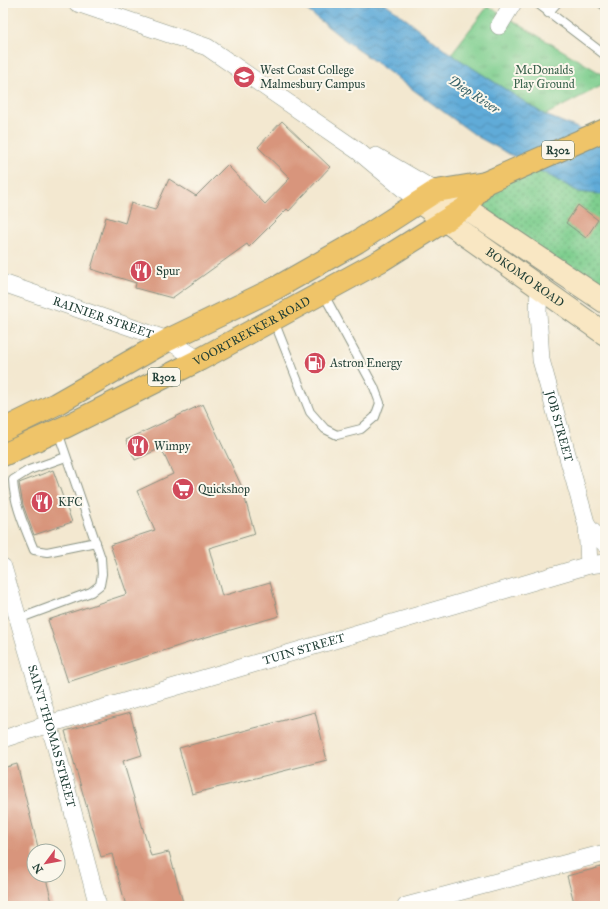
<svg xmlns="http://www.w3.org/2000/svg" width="608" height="909" font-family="'IM FELL Great Primer',serif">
<defs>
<pattern id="grass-dots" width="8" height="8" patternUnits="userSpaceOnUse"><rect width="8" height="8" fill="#7ece8e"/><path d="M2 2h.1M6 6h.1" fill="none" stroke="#67a875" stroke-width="1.8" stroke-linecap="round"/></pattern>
<pattern id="park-tufts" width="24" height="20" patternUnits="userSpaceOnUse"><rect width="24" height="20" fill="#7ece8e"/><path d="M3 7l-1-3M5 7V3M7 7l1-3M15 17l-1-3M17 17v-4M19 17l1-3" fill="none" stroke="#67a875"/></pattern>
<pattern id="water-waves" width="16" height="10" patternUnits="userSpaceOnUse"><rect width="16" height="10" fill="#60abd8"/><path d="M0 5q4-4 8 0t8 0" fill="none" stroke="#4f8cb0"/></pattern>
</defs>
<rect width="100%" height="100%" fill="#fbf7ec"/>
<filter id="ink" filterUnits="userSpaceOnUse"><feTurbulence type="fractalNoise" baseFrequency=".025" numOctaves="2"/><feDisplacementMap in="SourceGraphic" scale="8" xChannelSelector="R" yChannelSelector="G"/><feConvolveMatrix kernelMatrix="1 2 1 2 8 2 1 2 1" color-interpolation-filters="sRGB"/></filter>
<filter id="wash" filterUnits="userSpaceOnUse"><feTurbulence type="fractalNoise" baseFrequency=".012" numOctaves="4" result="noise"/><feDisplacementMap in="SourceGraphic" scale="16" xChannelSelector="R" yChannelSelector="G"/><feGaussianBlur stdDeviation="0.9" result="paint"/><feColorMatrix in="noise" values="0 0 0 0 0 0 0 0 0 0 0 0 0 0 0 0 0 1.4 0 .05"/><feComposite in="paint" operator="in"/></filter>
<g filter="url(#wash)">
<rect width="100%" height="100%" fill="#f3e8d0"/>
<!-- grass -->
<path fill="url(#grass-dots)" stroke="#4e8661" d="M605,130v172l-140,-94 20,-25z"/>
<!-- park -->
<path fill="url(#park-tufts)" stroke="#4e8661" d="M488,6l117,70v8l-60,31 -94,-61z"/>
<!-- water -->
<path fill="url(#water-waves)" stroke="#407486" d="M298,3h87l66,51 94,61 60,24v56l-26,-3 -101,-55 -137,-100z"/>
<g id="blocks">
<!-- building -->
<path fill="#d8957c" d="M282,121l48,46 -41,44 -2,-2 -38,38 -2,-3 -75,54 -37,-10 1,-5 -45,-14 15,-52 19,6 6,-20 24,7 14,-31 27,17 31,-31 38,39 25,-26 -32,-31z
M578,205l20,15 -12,18 -20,-15z
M203,404l38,81 14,49 -46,14 13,48 48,-14 9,34 -76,22 -135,44 -20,-62 79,-26 -17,-49 45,-15 -18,-39 36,-17 -12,-26 -26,12 -9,-20z
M53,470l19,52 -38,13 -11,-30 -4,-22z
M315,712l12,48 -135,34 -13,-46z
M130,713l12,42 -19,6 28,95 18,-4 15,54h-58l-14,-52 -11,3 -36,-126z
M17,764l22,87h-5v24h11l8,31h-50v-37l4,-1 -4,-16v-84z
M605,866v40h-30l-8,-30z"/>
</g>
</g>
<g filter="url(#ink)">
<use href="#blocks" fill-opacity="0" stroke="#899282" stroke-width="1"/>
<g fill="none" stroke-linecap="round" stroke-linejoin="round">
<!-- lane casing -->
<g stroke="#899282" stroke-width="10">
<path id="lane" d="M537,3l68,52
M601,3l4,3
M548,13l9,-10
M274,321l36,91 15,17 12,6 24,-6 14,-12 5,-14 -6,-16 -51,-94
M66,457l-37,13 -16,10c1,24 12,48 21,70l13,2 49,-10
M18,619l73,-27 9,-7 2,-11 -1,-16 -43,-126"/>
</g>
<!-- street casing -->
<g stroke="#899282" stroke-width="18">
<g id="street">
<path d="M77,3l130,44 151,104 61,51"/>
<path d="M499,26l14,-23"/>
<path d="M376,156l60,35"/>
<path id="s1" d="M3,283l165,57 31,20"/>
<path id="s2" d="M539,286l-1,26 3,48 46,166 2,39"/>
<path d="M587,526l18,18"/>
<path id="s3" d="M3,567l53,181 42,158"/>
<path id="s4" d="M3,739l46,-15 540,-159 16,-2"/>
<path d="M406,906l199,-53"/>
</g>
</g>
<!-- secondary casing -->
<g stroke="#899282" stroke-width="24">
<g id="secondary">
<path d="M436,191l29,17 140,94"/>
<path id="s5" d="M419,202l186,132"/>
</g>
</g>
<!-- primary casing -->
<g stroke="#899282" stroke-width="24">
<g id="primary">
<path d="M3,430l53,-26 112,-64 108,-52 81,-46 79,-51 49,-8 120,-53"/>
<path id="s6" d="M3,455l64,-29 132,-66 183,-100 83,-52 20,-25"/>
</g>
</g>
<!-- lane -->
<use href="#lane" stroke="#fff" stroke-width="8"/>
<!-- street -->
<use href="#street" stroke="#fff" stroke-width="17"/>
<!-- secondary -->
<use href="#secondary" stroke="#f9e7c3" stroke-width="22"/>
<!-- primary -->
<use href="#primary" stroke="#efc469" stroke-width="22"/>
</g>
</g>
<!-- icons -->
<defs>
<g id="university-disc" transform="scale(1.15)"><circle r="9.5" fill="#d1495b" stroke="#fbf7ec"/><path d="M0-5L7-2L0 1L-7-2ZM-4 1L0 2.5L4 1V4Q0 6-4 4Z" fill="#fff"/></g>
<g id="restaurant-disc" transform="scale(1.15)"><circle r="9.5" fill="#d1495b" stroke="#fbf7ec"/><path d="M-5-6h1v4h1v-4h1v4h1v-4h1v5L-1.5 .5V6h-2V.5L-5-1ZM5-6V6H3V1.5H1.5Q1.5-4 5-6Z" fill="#fff"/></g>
<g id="fuel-disc" transform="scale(1.15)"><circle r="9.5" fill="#d1495b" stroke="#fbf7ec"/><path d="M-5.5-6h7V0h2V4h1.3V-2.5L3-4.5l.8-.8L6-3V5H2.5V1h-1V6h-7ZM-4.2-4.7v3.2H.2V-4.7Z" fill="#fff"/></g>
<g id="supermarket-disc" transform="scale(1.15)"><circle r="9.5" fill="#d1495b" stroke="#fbf7ec"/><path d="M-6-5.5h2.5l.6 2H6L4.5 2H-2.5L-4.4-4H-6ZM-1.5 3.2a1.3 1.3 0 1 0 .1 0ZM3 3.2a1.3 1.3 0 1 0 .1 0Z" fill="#fff"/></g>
</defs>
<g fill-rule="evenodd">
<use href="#university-disc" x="244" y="77"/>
<use href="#restaurant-disc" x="141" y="271"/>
<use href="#fuel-disc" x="315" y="363"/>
<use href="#restaurant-disc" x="138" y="446"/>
<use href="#supermarket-disc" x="183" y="489"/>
<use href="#restaurant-disc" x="42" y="502"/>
</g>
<g text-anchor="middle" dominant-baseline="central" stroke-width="4" stroke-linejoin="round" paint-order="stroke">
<!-- shield labels -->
<g fill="#fbf7ec" stroke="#61756b" stroke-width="1">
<rect x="542" y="141" width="32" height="18" rx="3"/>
<rect x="148" y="368" width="32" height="18" rx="3"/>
</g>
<g font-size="11" font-weight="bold" fill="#1f3d34">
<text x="558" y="150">R302</text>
<text x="164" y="377">R302</text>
</g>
<!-- poi labels -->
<g font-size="12" fill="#1f3d34" stroke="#fbf7ec" text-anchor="start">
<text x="260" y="70">West Coast College<tspan x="260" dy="14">Malmesbury Campus</tspan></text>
<text x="156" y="271">Spur</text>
<text x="330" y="363">Astron Energy</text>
<text x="154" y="446">Wimpy</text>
<text x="198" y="489">Quickshop</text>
<text x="58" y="502">KFC</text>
</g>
<!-- park labels -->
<g font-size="12" fill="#37614a" stroke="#fbf7ec">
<text x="544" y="70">McDonalds<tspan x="544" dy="14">Play Ground</tspan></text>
</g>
<!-- street labels -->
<g font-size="12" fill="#1f3d34" stroke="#fbf7ec">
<text stroke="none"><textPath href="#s5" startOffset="130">BOKOMO ROAD</textPath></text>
<text stroke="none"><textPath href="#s1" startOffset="106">RAINIER STREET</textPath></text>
<text stroke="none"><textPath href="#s6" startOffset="278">VOORTREKKER ROAD</textPath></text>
<text stroke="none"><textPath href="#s2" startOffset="143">JOB STREET</textPath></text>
<text stroke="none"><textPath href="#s4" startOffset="314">TUIN STREET</textPath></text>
<text stroke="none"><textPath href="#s3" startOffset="176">SAINT THOMAS STREET</textPath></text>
</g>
<!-- water labels -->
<g font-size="13" font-style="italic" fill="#325e65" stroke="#fbf7ec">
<text transform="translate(474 95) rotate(33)">Diep River</text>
</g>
</g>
<!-- margin -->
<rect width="608" height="909" fill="none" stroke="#fbf7ec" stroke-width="16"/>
<!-- north arrow -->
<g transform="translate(46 863) rotate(238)"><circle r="19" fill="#fbf7ec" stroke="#a3ada2"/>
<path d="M0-3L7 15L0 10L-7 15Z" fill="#d1495b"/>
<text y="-6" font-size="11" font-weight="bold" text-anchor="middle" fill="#1f3d34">N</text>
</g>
</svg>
